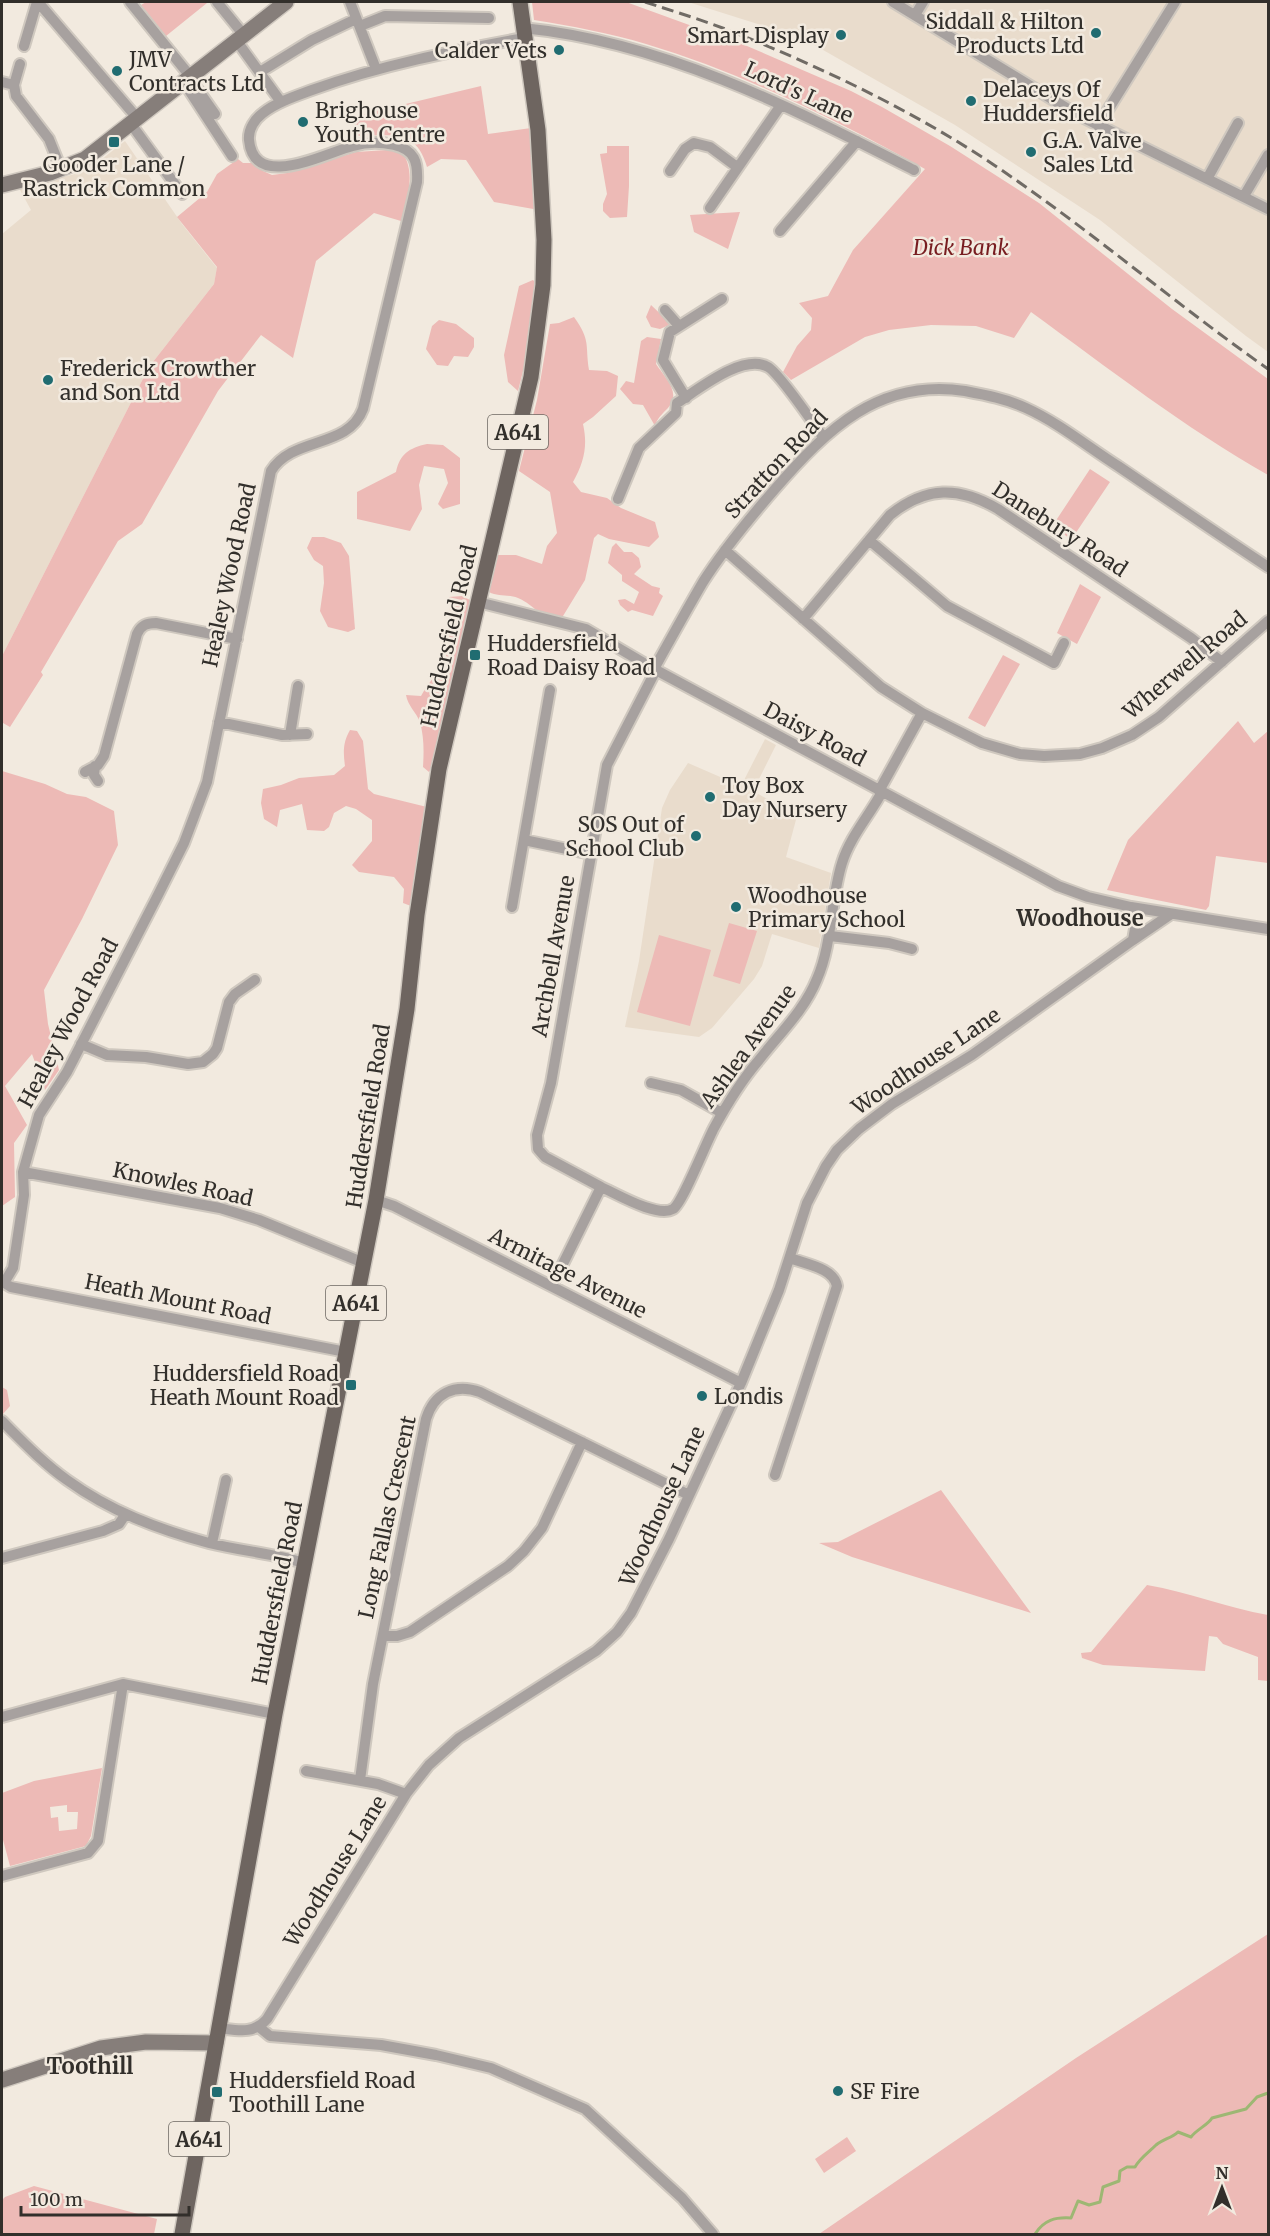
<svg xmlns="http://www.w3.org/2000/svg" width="1270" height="2236" font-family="Merriweather,serif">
<rect width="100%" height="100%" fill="#f2eadf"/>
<!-- built -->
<path fill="#e9dccc" d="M688,2h580v350l-22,-16 -146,-116 -145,-95 -153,-87z
M125,141l57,83 35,44 -3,16 -65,83 -147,289v-422l29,-24 -12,-22 56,-14 27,-15z
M765,739l11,6 -23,46 44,25 -11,41 45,16 -12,75 -47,-14 -10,32 -8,13 -42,49 -13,9 -74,-10 14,-66 23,-153 8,-18 18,-27 53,23z"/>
<!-- green -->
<path fill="#edbab6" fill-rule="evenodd" d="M146,2h60l1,1 -41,33 -25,-31z
M532,2h94l121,44 104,45 31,16 68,39 89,57 133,106 96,70v96c-83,-47 -160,-107 -237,-163l-17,26 -38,-12 -45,-1 -42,5 -24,7 -74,43 -8,-8 14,-26 14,-16 1,-12 -13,-15 29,-7 25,-46 72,-81c-89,-49 -182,-96 -279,-125 -36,-11 -75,-18 -112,-24z
M481,86l7,48 43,-6 8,82 -45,-8 -28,-42 -25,-1 -14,8c-11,-39 -36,-31 -69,-31l-7,-19z
M607,146h22v40l-2,31 -17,1 -7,-7v-7l4,-10 -7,-40 7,-1z
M387,150l16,3c13,22 4,45 -2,68l-27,-8 -58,48 -23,97 -32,-23 -43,56 -76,133 -24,17 -77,131 2,3 -33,52 -7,-4 -1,1v-68l147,-289 65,-83 3,-17 -40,-50 30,-25 10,-18 21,-15 5,4h10l10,8 9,4 15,-2 69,-21z
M740,212l-12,37 -34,-17 -4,-17z
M533,280l4,4 -11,75 -8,32 -10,-9 -4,-27 15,-69z
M651,305l17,16 1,4 -9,4 -9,-2 -5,-10z
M574,317c17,24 11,27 15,53l18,1 11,5 -2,20 -23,21 -10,7c5,22 1,38 -10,58l8,10 26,6 14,10 34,14 4,15 -10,10 -40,-8 -11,-5 -4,4 -9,42 -22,36c-28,1 -25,-9 -45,-18 -10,-4 -20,-1 -29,-6l9,-37h18l26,9 5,-18 10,-13 -7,-41 -31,-21 18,-71 13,-76 9,-1z
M439,320l17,4 18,14v9l-6,10 -14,-1 -6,10 -11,-1 -11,-16 6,-23z
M647,337l14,2 -5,25c10,15 27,30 10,46 -5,5 -9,9 -11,16l-12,-21 -10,-1 -13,-15 6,-8 8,2 7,-42z
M427,444l16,1 17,13v46l-17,5 -5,-5 10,-21 -4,-14 -20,-3 -5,19 3,24 -12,22 -53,-12v-27l39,-20c4,-18 13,-24 31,-28z
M1090,469l20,13 -39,58 -18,-15z
M312,537h12l17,6 8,13 6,73 -7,3 -20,-5 -8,-16 4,-28 -1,-17 -9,-6 -7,-12z
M616,543l8,9h8l7,6 2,9 -7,7 18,12 8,2 -1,5 4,3 -10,20 -21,-6 -4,2 -8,-7 -2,-5 7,-1 9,5 5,-12 -17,-11v-6l-14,-12 4,-16z
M1080,584l21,13 -24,47 -20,-11z
M462,596l8,4 -38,167 -3,5 -6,-5c1,-16 1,-30 -3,-45 -4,-10 -12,-16 -14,-27l15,1c7,-13 18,-24 24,-37 5,-9 6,-51 4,-62z
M1003,655l17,9 -35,63 -17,-9z
M1238,721l16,22 14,-12v132l-52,-7 -7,50 -3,4 -99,-20 21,-50z
M350,730l7,1 6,10 5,48 6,5 53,13 -14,94 -2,5 -8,-3 1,-14 -10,-12 -35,-5 -7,-7 20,-24v-21l-16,-11 -10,-3 -12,7 -5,14 -5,4 -17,-1 -5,-26 -22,6 -3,17 -13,-8 -3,-16 2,-14 18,-4 18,-7 35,-3 11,-9c-2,-14 -2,-24 5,-36z
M2,771l43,13 22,10 19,3 28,14 4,34 -36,74 -38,71 4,34 11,46 -14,20 -13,-36 -27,32 22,39 -13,18 1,54 -13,9z
M729,923l28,8 -17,53 -27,-8z
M659,935l52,15 -21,76 -53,-14z
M2,1387l5,3 3,16 -7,8z
M941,1490l90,123 -179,-56 -33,-14 19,-1z
M1147,1585c42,7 80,23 121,30v66l-10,-1v-23l-35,-13 -6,-7 -8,-1 -4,35 -102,-6 -21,-7 -1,-5 10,-1z
M102,1768l-11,68 -5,10 -76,20 -8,-30v-43l32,-12zM67,1805v7h11l-1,17 -18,2 -1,-14 -7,1 -1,-11z
M1268,1934v300h-449l257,-176z
M847,2137l9,14 -32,22 -9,-14z
M34,2186l123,33 -3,15h-152v-34l3,-3z"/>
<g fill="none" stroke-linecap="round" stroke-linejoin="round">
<!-- stream -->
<path stroke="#9db773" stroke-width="3" d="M1035,2234c9,-14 20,-17 36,-16l7,-17 11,4 11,-3 3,-15 16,-6 1,-10 7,-4h8c5,-9 14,-15 21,-22 7,-6 16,-7 22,-13l13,5c6,-8 17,-12 21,-19l34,-9 11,-12 11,-4"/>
<!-- street casing -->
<g stroke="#cfc8bf" stroke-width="14">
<path id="street" d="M38,2l100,117
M130,2l60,74
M217,2l26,32
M350,2l26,67
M893,2l185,113 190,94
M915,15l8,-13
M360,26l25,-10 104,2
M523,28c141,14 267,79 391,142
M236,40l45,62
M24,46l13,-44
M20,64l-6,21 2,11 33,43 12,30
M260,72l52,-32 44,-21
M189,77l26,37
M183,81l49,75
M2,82l12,3
M131,124l51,70
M1098,126l77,-124
M670,171l15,-22 9,-6 16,4 27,20
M1207,179l31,-56
M1244,196l24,-41
M710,208l71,-103
M780,231l77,-90
M665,310l14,16
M686,398l-23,-38 7,-28 52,-33
M618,499l21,-51 37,-35 1,-10c22,-14 66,-50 91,-36 12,7 45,56 55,70
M869,540l78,66 107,57 10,-20
M725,550l156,137 41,26 60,30 38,11 24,2 36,-2 22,-6 30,-13 27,-18 109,-96
M478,602l108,27 68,40 404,217 30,11 43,10 137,22
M803,619l87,-104c36,-29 69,-29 108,-6l193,129 31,24
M654,669c16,-29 32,-58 49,-87 21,-33 46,-63 72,-93 52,-60 104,-111 190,-98 21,4 42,8 61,17 33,15 62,39 92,58 50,34 100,68 150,101
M219,722l63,13 25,-1
M290,735l8,-49
M95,766l-1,9 4,6
M85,772l13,-7 6,-9 33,-122c4,-9 10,-11 19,-11l81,16
M879,791l43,-78
M524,840l67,14
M512,907l38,-217
M830,936l59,7 23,6
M1133,940l38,-26
M81,1044l26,11 39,2 42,7 15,-2 10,-8 4,-6 12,-46 6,-8 20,-14
M651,1083l30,7 41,23
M23,1172l197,36 39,12 105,43
M601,1187l-56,-30 -7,-8 -1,-14 14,-52 56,-318 49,-95
M376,1200l18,6 347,177
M3,1282l8,5 10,2 325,63
M2,1283l5,-5 6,-10 11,-73 -1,-23 16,-57 28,-43 91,-177 26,-52 23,-61 64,-311c22,-35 77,-22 92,-62l54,-227c1,-20 -2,-32 -23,-37 -13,-3 -28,-3 -41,1 -28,7 -99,46 -104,-6 -1,-11 6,-21 14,-27 14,-11 33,-17 49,-23 69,-25 141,-39 212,-52
M552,1286l49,-99c16,7 56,31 72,22 9,-5 33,-66 41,-81 13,-24 27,-47 45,-68 21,-27 45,-49 58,-81 16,-37 13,-78 25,-116 8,-26 27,-47 40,-71
M2,1421c20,20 41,42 65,59 43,31 90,49 142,63 31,8 64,10 95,20
M775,1475l62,-189c-3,-18 -32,-22 -47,-28
M212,1543l14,-63
M2,1558l101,-27 16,-7 6,-9
M383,1636h14l13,-4 98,-66 16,-15 18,-23 40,-86
M2,1717l121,-33 152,30
M306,1771l72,13 28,10
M360,1780l13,-96 53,-265c8,-26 29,-36 54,-27l209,103
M2,1876l86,-23 10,-12 25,-157
M259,2027l11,9 111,9 55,10 55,13 94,41 97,89 31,36
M218,2028c19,2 35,7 49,-9l139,-225 23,-29 30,-27 137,-87 21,-19 14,-19 38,-74 72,-156 38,-93 28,-87 19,-37 11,-16 22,-21 33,-25 80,-49 161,-115 3,-17 -5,-16"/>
</g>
<!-- secondary casing -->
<g stroke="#cfc8bf" stroke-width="18">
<path id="secondary" d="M2,185l48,-12 35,-14 201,-157
M2,2080l99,-32 45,-6 70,1"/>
</g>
<!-- primary casing -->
<g stroke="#cfc8bf" stroke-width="18">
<path id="primary" d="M182,2234l93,-520 101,-514 31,-191 10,-94 22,-146 92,-392 12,-92 1,-45 -6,-110 -18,-128"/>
</g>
<!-- street -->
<use href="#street" stroke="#a7a19f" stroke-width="10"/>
<!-- secondary -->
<use href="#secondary" stroke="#867e7a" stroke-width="15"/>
<!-- primary -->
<use href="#primary" stroke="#6e6560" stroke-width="15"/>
<!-- rail -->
<path stroke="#706b65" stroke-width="3" stroke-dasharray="12 6" stroke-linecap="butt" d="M645,2c34,11 70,22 103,36 83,34 168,75 243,125 96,64 183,140 277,206"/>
</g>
<!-- markers -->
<g fill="#206c71" stroke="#f2eadf" stroke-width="2">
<circle cx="1096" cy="33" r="6"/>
<circle cx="841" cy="35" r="6"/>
<circle cx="559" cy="50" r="6"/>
<circle cx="117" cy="71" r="6"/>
<circle cx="971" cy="101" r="6"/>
<circle cx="303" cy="122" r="6"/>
<rect x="108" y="136" width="12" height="12" rx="3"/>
<circle cx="1031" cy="152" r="6"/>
<circle cx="48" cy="380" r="6"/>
<rect x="469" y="649" width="12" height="12" rx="3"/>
<circle cx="710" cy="797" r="6"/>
<circle cx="696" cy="836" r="6"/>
<circle cx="736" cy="907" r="6"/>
<rect x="345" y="1379" width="12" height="12" rx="3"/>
<circle cx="702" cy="1396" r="6"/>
<circle cx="838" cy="2091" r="6"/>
<rect x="211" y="2086" width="12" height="12" rx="3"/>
</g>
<g text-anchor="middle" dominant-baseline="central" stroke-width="5" stroke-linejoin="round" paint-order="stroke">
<!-- shield labels -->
<g fill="#f2eadf" stroke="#6c6761" stroke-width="1.5">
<rect x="488" y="415" width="60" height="34" rx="4.5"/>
<rect x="326" y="1286" width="60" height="34" rx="4.5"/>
<rect x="169" y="2122" width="60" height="34" rx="4.5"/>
</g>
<g font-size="20" font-weight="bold" fill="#322f2b">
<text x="518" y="432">A641</text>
<text x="356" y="1303">A641</text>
<text x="199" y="2139">A641</text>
</g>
<!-- poi labels -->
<g font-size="21" fill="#322f2b" stroke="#f2eadf" text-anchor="start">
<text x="1084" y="21" text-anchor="end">Siddall &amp; Hilton<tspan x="1084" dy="24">Products Ltd</tspan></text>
<text x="829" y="35" text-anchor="end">Smart Display</text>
<text x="547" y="50" text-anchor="end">Calder Vets</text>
<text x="129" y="59">JMV<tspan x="129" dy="24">Contracts Ltd</tspan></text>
<text x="983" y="89">Delaceys Of<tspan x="983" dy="24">Huddersfield</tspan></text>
<text x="315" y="110">Brighouse<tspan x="315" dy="24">Youth Centre</tspan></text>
<text x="1043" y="140">G.A. Valve<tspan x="1043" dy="24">Sales Ltd</tspan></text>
<text x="114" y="164" text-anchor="middle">Gooder Lane /<tspan x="114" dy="24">Rastrick Common</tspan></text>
<text x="60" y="368">Frederick Crowther<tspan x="60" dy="24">and Son Ltd</tspan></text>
<text x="487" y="643">Huddersfield<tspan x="487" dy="24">Road Daisy Road</tspan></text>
<text x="722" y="785">Toy Box<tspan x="722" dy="24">Day Nursery</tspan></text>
<text x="684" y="824" text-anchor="end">SOS Out of<tspan x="684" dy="24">School Club</tspan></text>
<text x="748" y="895">Woodhouse<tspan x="748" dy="24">Primary School</tspan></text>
<text x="339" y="1373" text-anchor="end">Huddersfield Road<tspan x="339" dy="24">Heath Mount Road</tspan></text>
<text x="714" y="1396">Londis</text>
<text x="229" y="2080">Huddersfield Road<tspan x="229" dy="24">Toothill Lane</tspan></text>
<text x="850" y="2091">SF Fire</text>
</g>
<!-- street labels -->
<g font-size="21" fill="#322f2b" stroke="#f2eadf">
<text transform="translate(799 92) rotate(25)">Lord's Lane</text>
<text transform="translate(776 464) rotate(-47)">Stratton Road</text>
<text transform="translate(1060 529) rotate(33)">Danebury Road</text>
<text transform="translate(229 575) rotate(-78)">Healey Wood Road</text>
<text transform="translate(449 636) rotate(-77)">Huddersfield Road</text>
<text transform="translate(1185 665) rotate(-40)">Wherwell Road</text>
<text transform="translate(815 734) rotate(28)">Daisy Road</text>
<text transform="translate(553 956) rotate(-80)">Archbell Avenue</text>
<text transform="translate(68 1023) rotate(-62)">Healey Wood Road</text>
<text transform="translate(748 1046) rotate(-54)">Ashlea Avenue</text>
<text transform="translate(926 1061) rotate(-34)">Woodhouse Lane</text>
<text transform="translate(368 1116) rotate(-81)">Huddersfield Road</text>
<text transform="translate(183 1184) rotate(12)">Knowles Road</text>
<text transform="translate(568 1273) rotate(27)">Armitage Avenue</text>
<text transform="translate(178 1299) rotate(11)">Heath Mount Road</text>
<text transform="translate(662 1506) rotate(-65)">Woodhouse Lane</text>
<text transform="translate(387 1517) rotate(-78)">Long Fallas Crescent</text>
<text transform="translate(277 1593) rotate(-79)">Huddersfield Road</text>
<text transform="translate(335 1871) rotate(-58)">Woodhouse Lane</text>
</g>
<!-- park labels -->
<g font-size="21" font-style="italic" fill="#781d20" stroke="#f2eadf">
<text x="961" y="247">Dick Bank</text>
</g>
<!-- neighbourhood labels -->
<g font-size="22" font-weight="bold" fill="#322f2b" stroke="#f2eadf">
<text x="1080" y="918">Woodhouse</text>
<text x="90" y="2066">Toothill</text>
</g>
</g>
<!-- border -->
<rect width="1270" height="2236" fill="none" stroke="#322f2b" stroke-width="6"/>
<!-- north arrow -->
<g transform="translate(1222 2188)" stroke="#f2eadf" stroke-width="4.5" paint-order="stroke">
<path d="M0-4.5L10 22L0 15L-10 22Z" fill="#322f2b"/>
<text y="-9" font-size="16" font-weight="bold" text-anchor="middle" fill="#322f2b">N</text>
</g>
<!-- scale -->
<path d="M21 2206v9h168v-9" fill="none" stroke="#322f2b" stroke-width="3"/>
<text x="30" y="2206" font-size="18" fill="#322f2b" stroke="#f2eadf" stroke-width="4.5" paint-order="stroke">100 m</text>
</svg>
